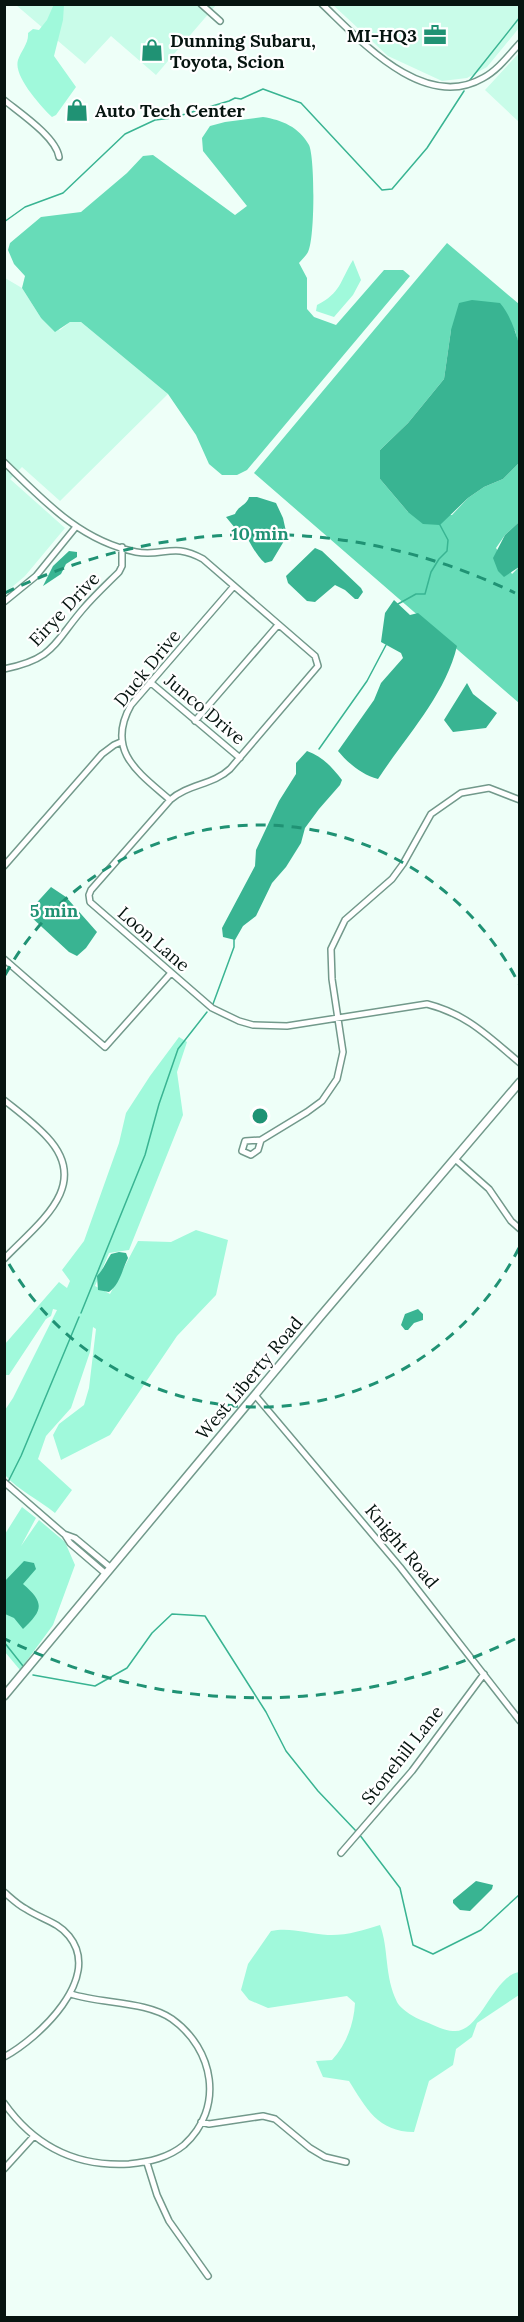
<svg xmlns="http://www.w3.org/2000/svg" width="524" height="2322" font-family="Lora,serif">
<rect width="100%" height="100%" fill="#eefff8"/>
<!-- built -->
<path fill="#c9fce9" d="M16,5h200l-60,70 -45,-39 -26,28z
M333,5h186v23l-32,39 -20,11 -25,3 -54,-25z
M519,53v69l-34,-32z
M5,278l17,10 19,30 19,12 10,-8h11l87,72 -108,107 -38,-34 -12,12 55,49 -40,48 -20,17z"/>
<!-- green -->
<path fill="#a0f9db" d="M54,4l10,1 -1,15 -9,36 22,31 -20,28 -4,2c-11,-11 -39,-41 -34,-57 3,-9 11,-17 10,-27l5,-4 6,1 8,-10z
M353,260l8,20 -8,15 -19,22 -18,-6 1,-6c24,-12 23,-24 36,-45z
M179,1037l8,5 -10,30 6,43 -54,135 -20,3 -14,33 15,8 28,-53 33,1 25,-12 32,10 -12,55 -39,41 -67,99 -49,25 -8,-25 6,-11 25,-19 5,-17 7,-59 -3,-2 -3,25 -19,56 -25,28 -8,23 34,31 -17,23c-17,-14 -36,-22 -50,-38v-65l8,-12 44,-88 -4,-1 -2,7 -5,3 -37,56h-4v-31l54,-62 8,6 3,-7 -8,-11 22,-29 35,-98 7,-30 24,-37z
M22,1507l14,11 -15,28 18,-26 26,22 10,23 -22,60 -33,45 -15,-18v-118z
M380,1925c9,24 4,51 17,77 4,8 20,17 29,20 8,3 19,9 27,9 27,3 40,-55 66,-59v23l-42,28 -5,14 -16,12 -3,16 -24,16 -15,51c-36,0 -48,-24 -65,-51l-26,-4 -7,-16 16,-1c14,-15 22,-36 23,-57l-8,-7 -79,12 -19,-8 -8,-10 7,-26 23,-33c20,-4 37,3 57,4 17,1 36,-5 52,-10z"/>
<!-- forest -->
<path fill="#67dcb8" d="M263,117c19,3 36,10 46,28 6,13 6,94 -1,107 -2,4 -6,7 -9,11l8,15v31l7,8 22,8 48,-55h19l7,6 -163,194 -10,5h-15l-13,-11 -13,-29 -28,-41 -87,-72h-11l-15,10 -14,-14 -19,-30 3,-12 -11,-12 -6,-14 2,-7 31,-26 40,-5 46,-39 16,-17 10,-1 82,60 12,-9 -44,-55 -1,-13 8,-12 15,-4z
M447,243l72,61v43l-4,-17h-64l-7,49 -36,44 -28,27v29l28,33 44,3 16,-17 16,-11 19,-8 16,-16v59l-14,13 -9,13 16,26 7,-7v136l-265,-230z"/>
<!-- water -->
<path fill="#39b492" d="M472,300l28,3c11,13 15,28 20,44l-1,116 -16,16 -19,8 -16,11 -28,27 -17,-1 -15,-12 -28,-33v-29l28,-27 36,-44 7,-49 8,-27z
M249,497h8l19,6 7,15 4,18 -15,25 -7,2c-12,-10 -15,-25 -27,-36l-3,1 -9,-11 9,-3c3,-8 12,-9 14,-17z
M519,522v45l-15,10 -6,-6 -5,-13 12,-23z
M315,548l7,3 39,37 2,4 -5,7h-3l-10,-9 -10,-5 -20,17 -8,-1 -19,-18 -2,-7z
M69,551l8,1v5l-11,7 -5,10 -18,12 10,-20z
M394,600l16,15 8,-2 39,33c-12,50 -51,90 -79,133 -16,-4 -30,-16 -40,-28l36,-51 7,-17 22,-25 -2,-5 -20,-11 4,-29z
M467,683l6,11 24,19 -11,15 -33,4 -9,-12z
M307,751c15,5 25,16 35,29l-2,5 -21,24 -14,19 -4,15 -15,24 -14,16 -16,33 -13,10 -8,14 -12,-3 -1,-9 33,-62 1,-16 23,-49 17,-27v-11z
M51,887l15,10 31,35 -11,16 -9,8 -8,-4 -39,-36 1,-7z
M119,1252l7,1 2,5c-6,12 -8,26 -19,34l-11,-2 -1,-14c7,-7 9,-15 14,-22z
M418,1309l5,5v6l-9,3 -6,7h-3l-4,-5 4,-11z
M24,1561l10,2 2,6 -13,15c22,19 20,26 0,45l-9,-11 -9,-4 -1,-32z
M476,1881l17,4 -1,4 -22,22 -10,-1 -7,-7v-3z"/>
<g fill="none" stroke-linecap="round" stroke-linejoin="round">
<!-- stream -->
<path stroke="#39b492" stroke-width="1.5" d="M470,80l50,-63
M4,222l21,-15 38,-14 62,-59 30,-14 17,-2 57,-17 6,-3 6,1 22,-10 38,14 81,87 10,-1 35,-41 37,-57
M398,604l18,-10h9l6,-22 8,-13 8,-8 1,-11 -8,-15
M319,749l48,-68 19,-36
M213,1004l21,-57v-8
M81,1313l64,-158 14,-51 19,-55 29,-37
M8,1482l13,-26 58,-139
M4,1642l19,24
M33,1675l62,11 32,-18 25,-35 20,-19 33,2 61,96 20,39 32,40 38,40
M359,1834l41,54 13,57 20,9 48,-24 39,-36"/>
<!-- street casing -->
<g stroke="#72998b" stroke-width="8">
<path id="street" d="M201,4l19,17
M322,4c39,37 102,108 161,74 15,-8 26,-23 37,-35
M4,100c16,13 52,37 55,57
M4,462c39,38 76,79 132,90 28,5 37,-10 67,7l112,97 3,10 -88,103c-17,16 -42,15 -60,31l-79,90 -2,5 1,7 122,106 27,13 14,4 34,1 140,-22c40,10 62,33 93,59
M4,602l32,-26 39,-48
M4,669c50,-10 49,-25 79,-60 11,-13 24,-25 36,-37l3,-6v-19
M150,682l90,76
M195,721l83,-96
M170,800c-31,-27 -65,-49 -39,-95l103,-119
M4,866l98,-112 12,-9 7,-3
M4,959l101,88 66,-74
M4,1100c15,12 30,23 43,37 46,49 -10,87 -43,122
M261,1140l-3,10 -7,5 -9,-4 3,-10 16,-1 46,-28 15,-11 15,-22 6,-27 -11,-73 -1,-30 14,-29 47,-41 11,-15 28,-50 30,-21 28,-5 31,12
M455,1159l34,30 22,32 9,8
M255,1395l145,172 120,154
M4,1482l60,52 11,4 36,30
M65,1535l5,8 36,31
M341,1853l71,-82 72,-97
M4,1892c7,6 14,13 22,17 15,10 32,13 43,27 34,42 -30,102 -65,121
M4,2103c31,44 72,64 125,61 20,-2 39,-6 55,-19 41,-37 30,-96 -12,-126 -26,-18 -70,-15 -101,-25
M201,2122l8,2 54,-8 12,3 35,29 15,9 21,5
M147,2163l10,32 12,26 39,55
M4,2169l30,-33"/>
</g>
<!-- secondary casing -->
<g stroke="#72998b" stroke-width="10">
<path id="secondary" d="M4,1696l315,-378 201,-236"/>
</g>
<!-- street -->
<use href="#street" stroke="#fff" stroke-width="5"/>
<!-- secondary -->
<use href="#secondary" stroke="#fff" stroke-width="7"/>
</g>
<!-- distance rings -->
<g fill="none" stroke="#209274" stroke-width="3" stroke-dasharray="10 8">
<path d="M519 1248A291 291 0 0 1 5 1257M5 975A291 291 0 0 1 519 984"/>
<path d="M515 1639A582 582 0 0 1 5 1639M5 593A582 582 0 0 1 515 593"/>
</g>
<!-- icons -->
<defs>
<g id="office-bare" transform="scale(1.8)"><path d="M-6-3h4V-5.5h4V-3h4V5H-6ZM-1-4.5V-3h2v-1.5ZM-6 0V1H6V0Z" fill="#209274" stroke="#fff" stroke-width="2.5" paint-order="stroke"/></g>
<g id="shop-bare" transform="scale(1.8)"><path d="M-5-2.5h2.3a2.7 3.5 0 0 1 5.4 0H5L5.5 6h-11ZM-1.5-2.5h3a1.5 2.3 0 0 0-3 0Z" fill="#209274" stroke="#fff" stroke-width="2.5" paint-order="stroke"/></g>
</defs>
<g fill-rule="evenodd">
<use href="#office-bare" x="435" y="35"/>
<use href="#shop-bare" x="152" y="50"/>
<use href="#shop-bare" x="77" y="110"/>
</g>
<g text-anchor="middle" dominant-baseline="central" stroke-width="4.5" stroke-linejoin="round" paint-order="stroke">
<!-- poi labels -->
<g font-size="18" font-weight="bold" fill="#061510" stroke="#fff" text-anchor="start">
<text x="417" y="35" text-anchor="end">MI-HQ3</text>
<text x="170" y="40">Dunning Subaru,<tspan x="170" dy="21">Toyota, Scion</tspan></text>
<text x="95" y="110">Auto Tech Center</text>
</g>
<!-- street labels -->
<g font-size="18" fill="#061510" stroke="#fff">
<text transform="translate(64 609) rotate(-47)">Eirye Drive</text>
<text transform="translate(147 668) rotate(-51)">Duck Drive</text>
<text transform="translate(205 709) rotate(40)">Junco Drive</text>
<text transform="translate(154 939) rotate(41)">Loon Lane</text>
<text transform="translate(249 1378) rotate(-50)">West Liberty Road</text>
<text transform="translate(402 1546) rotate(50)">Knight Road</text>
<text transform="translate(402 1755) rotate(-52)">Stonehill Lane</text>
</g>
</g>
<circle cx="260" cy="1116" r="9" fill="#209274" stroke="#fff" stroke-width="3"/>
<g font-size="18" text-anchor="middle" font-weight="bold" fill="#209274" stroke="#fff" stroke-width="4.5" stroke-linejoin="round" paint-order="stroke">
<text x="260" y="540">10 min</text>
<text x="54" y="917">5 min</text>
</g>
<!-- border -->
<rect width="524" height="2322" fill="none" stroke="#061510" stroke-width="12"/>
</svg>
